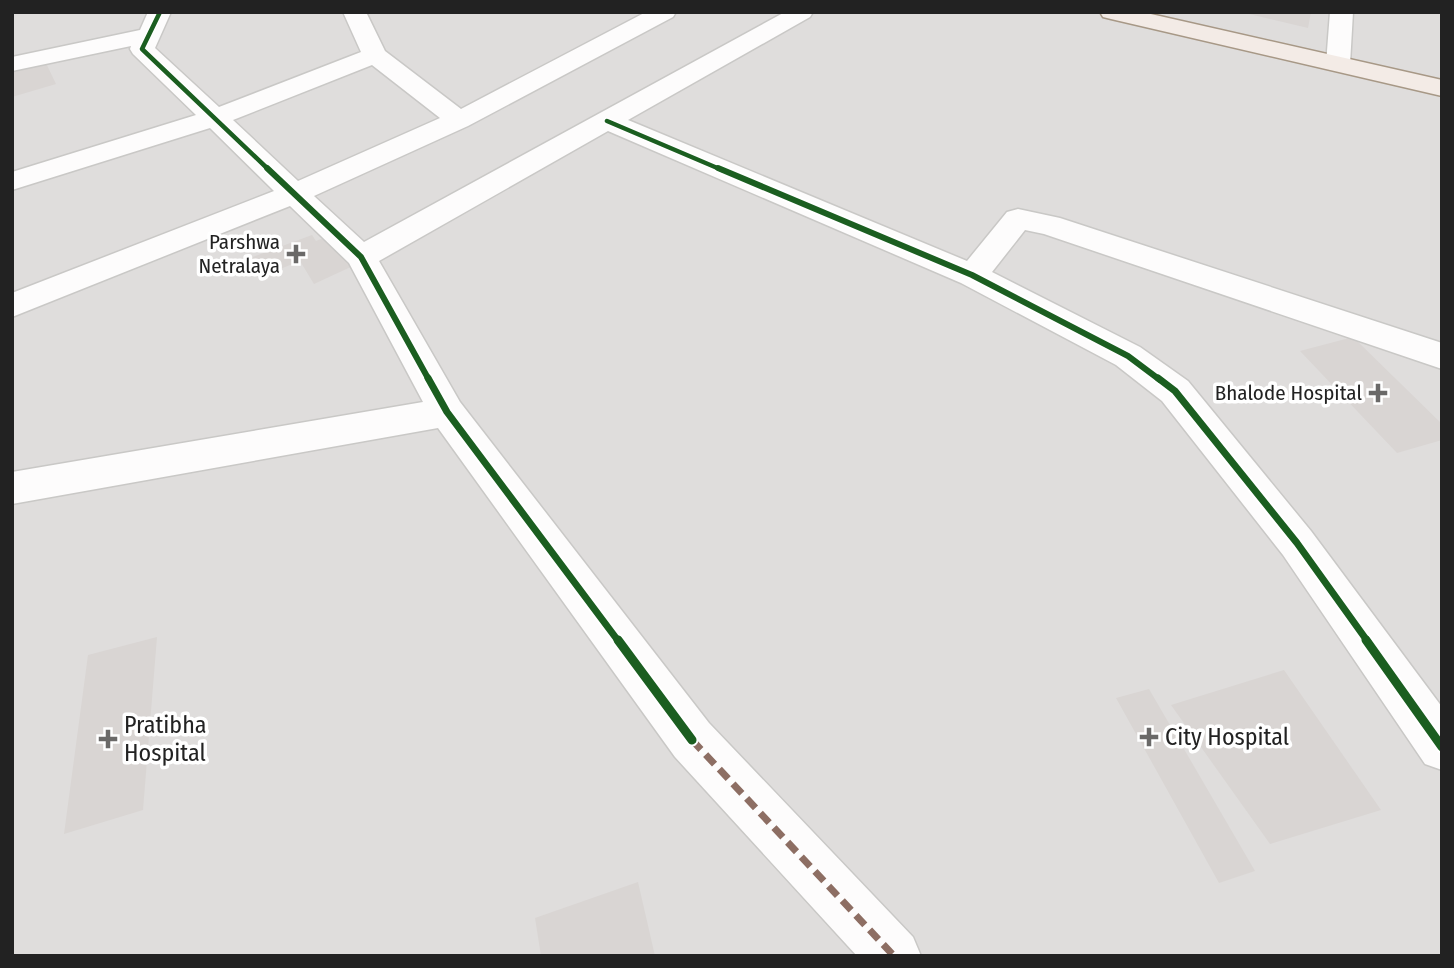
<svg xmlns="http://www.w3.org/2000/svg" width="1454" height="968" font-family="'Fira Sans Condensed',sans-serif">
<rect width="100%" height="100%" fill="#f0edea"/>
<!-- residential -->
<path fill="#dfdddc" d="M12,12h1430v944h-1430z"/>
<!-- building -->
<path fill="#d9d5d3" d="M1241,12h70l-3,16z
M45,61l11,23 -44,13v-27z
M334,234l21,31 -41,19 -14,-23 -40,16 -10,-19 62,-23 4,6z
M1353,337l89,87v16l-45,13 -97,-102z
M157,637l-14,173 -79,24 24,-179z
M1284,670l97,140 -111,34 -99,-139z
M1149,689l106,182 -36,12 -103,-185z
M638,882l17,74h-114l-6,-38z"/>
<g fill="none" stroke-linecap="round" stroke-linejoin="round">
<!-- minor casing -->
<g stroke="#c9c8c6" stroke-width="3">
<path id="minor" d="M148,12h23l-16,36 64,59 142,-55 -18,-40h23l19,39 76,58 185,-97h30l-3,5 -205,109 -154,70 50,46 421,-230h28l-3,5 -182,103 339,141 40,-49 11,-3 42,9 382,125v26l-398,-135 -19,-4 -33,42 148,75 48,34 123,150 131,176v63l-17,-6 -142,-209 -121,-154 -46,-36 -155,-82 -353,-152 -229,130 81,141 249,321 204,214 8,19h-64l-182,-199 -237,-329 -426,76v-32l411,-70 -74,-139 -59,-57 -278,111v-24l262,-102 -64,-63 -198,62v-18l184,-57 -63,-61 -3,-5 1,-3 -119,25v-14l128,-27zM372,65l68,53 -142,63 -65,-61z
M1330,12h23l-3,52 -3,5 -9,2 -9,-2 -3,-5z"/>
</g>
<!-- major casing -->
<g stroke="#a79886" stroke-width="3">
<path id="major" d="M1100,12h42l300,68v16l-331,-77 -8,-2z"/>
</g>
<!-- minor -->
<use href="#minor" fill="#fdfcfc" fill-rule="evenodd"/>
<!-- major -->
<use href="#major" fill="#f3ebe6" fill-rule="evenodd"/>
<!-- quiet -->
<path stroke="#8d6e63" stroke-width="7" stroke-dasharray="13 7" stroke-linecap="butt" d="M692,740l202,216"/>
<!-- cycleway-far3 casing -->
<g stroke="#fff" stroke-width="7">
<path id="cycleway-far3" d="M160,12l-18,37 127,121
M607,121l115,49"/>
</g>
<!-- cycleway-far2 casing -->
<g stroke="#fff" stroke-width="10">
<path id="cycleway-far2" d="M267,168l94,89 68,123
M718,168l254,107 156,81 32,24"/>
</g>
<!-- cycleway-far1 casing -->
<g stroke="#fff" stroke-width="11">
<path id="cycleway-far1" d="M428,378l19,34 172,230
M1158,378l17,13 122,152 71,99"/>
</g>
<!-- cycleway casing -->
<g stroke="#fff" stroke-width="13">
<path id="cycleway" d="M618,640l74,100
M1366,640l76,107"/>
</g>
<!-- cycleway-far3 -->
<use href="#cycleway-far3" stroke="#1b5e20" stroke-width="4.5"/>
<!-- cycleway-far2 -->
<use href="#cycleway-far2" stroke="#1b5e20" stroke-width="6"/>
<!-- cycleway-far1 -->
<use href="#cycleway-far1" stroke="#1b5e20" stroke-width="7"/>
<!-- cycleway -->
<use href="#cycleway" stroke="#1b5e20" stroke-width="9"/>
</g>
<!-- markers -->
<g fill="#6a6968" stroke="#fff" stroke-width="2.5">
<path d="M292.5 243.5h7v7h7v7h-7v7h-7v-7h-7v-7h7z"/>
<path d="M1374.5 382.5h7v7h7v7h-7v7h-7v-7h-7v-7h7z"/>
<path d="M1145.5 726.5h7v7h7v7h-7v7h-7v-7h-7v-7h7z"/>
<path d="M104.5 728.5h7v7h7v7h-7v7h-7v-7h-7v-7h7z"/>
</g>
<g text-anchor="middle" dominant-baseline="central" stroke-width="7" stroke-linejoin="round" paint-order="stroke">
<!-- poi labels -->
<g font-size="21" fill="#222" stroke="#fff" text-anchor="end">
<text x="280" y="242">Parshwa<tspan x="280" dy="24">Netralaya</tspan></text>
<text x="1362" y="393">Bhalode Hospital</text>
</g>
<!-- near-poi labels -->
<g font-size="24" fill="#222" stroke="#fff" text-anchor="start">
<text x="124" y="725">Pratibha<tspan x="124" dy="28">Hospital</tspan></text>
<text x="1165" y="737">City Hospital</text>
</g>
</g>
<!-- border -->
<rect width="1454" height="968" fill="none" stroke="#222222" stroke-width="28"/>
</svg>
